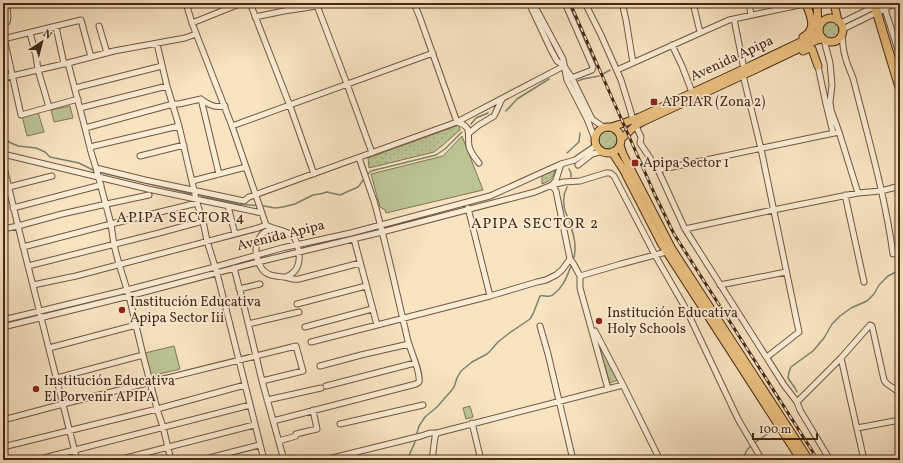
<svg xmlns="http://www.w3.org/2000/svg" width="903" height="463" font-family="Vollkorn,serif">
<defs>
<pattern id="grass-dots" width="8" height="8" patternUnits="userSpaceOnUse"><rect width="8" height="8" fill="#bcc494"/><path d="M2 2h.1M6 6h.1" fill="none" stroke="#a3a87f" stroke-width="1.8" stroke-linecap="round"/></pattern>
</defs>
<rect width="100%" height="100%" fill="#f8e4c1"/>
<filter id="stains"><feTurbulence type="fractalNoise" baseFrequency=".005" numOctaves="4"/><feColorMatrix values="0 0 0 0 .2 0 0 0 0 .09 0 0 0 0 .02 0 0 0 .5 -.17"/></filter>
<radialGradient id="worn" r=".72"><stop offset=".6" stop-color="#630" stop-opacity="0"/><stop offset="1" stop-color="#630" stop-opacity=".3"/></radialGradient>
<!-- grass -->
<path fill="url(#grass-dots)" stroke="#827654" d="M821 30a9 9 0 1 1 18 0a9 9 0 1 1-18 0Z
M459,125l1,5 -17,15 -9,7 -65,16 -1,-10z
M599 140a9 9 0 1 1 18 0a9 9 0 1 1-18 0Z
M556,167c-3,10 -3,13 -14,17v-8z
M369,230l1,3 -67,15v-2z
M597,341l21,39 -8,3z"/>
<!-- pitch -->
<path fill="#bcc494" stroke="#827654" d="M70,106l3,12 -19,4 -3,-12z
M38,112l6,20 -17,4 -5,-20z
M462,136l21,54 -97,23 -1,-3 -5,-3 -9,-33 72,-18z
M174,346l6,23 -29,7 -6,-23z
M470,406l3,11 -7,2 -3,-11z"/>
<g fill="none" stroke-linecap="round" stroke-linejoin="round">
<!-- stream -->
<path stroke="#7b8271" stroke-width="1.5" d="M603,74l7,-4
M578,81l5,-2 16,-3
M506,111l11,-12 32,-20
M471,124l5,-6 12,-5
M3,136l6,6 9,4 18,2 9,4 5,5 29,6 16,8
M567,153l12,-11 1,-9
M569,169l2,4v4
M99,172l93,22
M366,176l5,-5 65,-16 9,-6 17,-17
M567,187c-3,6 -4,12 -3,18 0,6 3,10 5,15 4,12 9,28 4,40
M200,196l38,8 26,2 11,2 8,-1 12,-3 18,-9 7,-1 7,-2 13,3 18,-8 6,-8
M797,392l-2,-4 -7,-10 1,-6 2,-5 22,-16 11,-13 8,-14 8,-8 11,-8 16,-7 7,-7 5,-9 9,-9 12,-6
M417,433l2,-7 6,-9 12,-10 14,-16 3,-4 3,-9 4,-7 11,-9 15,-8 4,-4 7,-8 10,-8 22,-15 3,-5 7,-18c4,-1 6,1 10,0 2,0 4,-2 5,-3 10,-8 12,-18 17,-29
M754,443l15,-10
M407,460l8,-18
M742,460l5,-10 4,-4"/>
<!-- minor casing -->
<g stroke="#73563f" stroke-width="7">
<path id="minor" d="M186,3l6,20 40,103 34,99c9,5 19,5 27,11 3,3 4,7 5,12 3,12 1,24 -12,29
M250,3l40,103 24,68
M316,3l31,81 25,69
M414,3l6,15 37,104c16,5 10,11 12,24 1,6 6,12 10,17
M529,3l22,47 6,11 7,5 8,12 20,41 10,7 4,1
M533,3l30,56 4,21 20,39 8,20
M565,3l28,64 -1,3 -23,9
M585,3l16,32 20,45 9,29 3,11 8,17 -1,6 18,27 27,59 99,156 13,17 3,8 30,50
M622,3l4,17 7,43
M693,3l7,29
M749,3l2,12
M883,3l17,53
M255,17l29,-6 33,-5 11,-3
M734,19l10,50
M3,21l4,1c2,-7 1,-12 -2,-19
M192,23l50,-20
M841,23l37,-18
M99,26l8,27
M56,27l8,37
M843,29l53,-26
M30,33l6,23 2,14 11,37
M842,34c1,20 4,27 11,44 15,59 32,117 40,176
M4,38l17,77 57,-16
M3,39l78,-19 10,37
M824,40l6,23 2,22 -2,17 1,8 8,22 19,61
M157,44l10,42 12,40 18,77 6,18 4,20 10,32 47,187
M672,45l10,21 10,26
M68,63l17,65 6,24 5,16 15,56 3,21 5,19 10,32 14,59 14,54 6,18 8,33
M818,66l8,38 7,29
M617,70l112,-50 80,-17
M743,75l18,74 38,183 -32,25
M3,78l65,-15 46,-12 71,-13 11,-4
M75,88l87,-22
M201,99l18,75
M201,99c8,6 14,9 24,7
M80,108l87,-22
M232,126l201,-73
M85,128l88,-24h6l22,-5
M469,133l10,-8 15,-9 8,-17
M90,147l89,-21
M3,154l145,35 114,24
M140,156l44,-11
M3,163l15,63 10,40 49,194
M578,165l14,-11 11,-3
M96,168l49,12 99,21 5,-4 208,-75 107,-56
M658,170l181,-38
M192,181l54,-14
M552,185l4,6 14,68 3,4 7,13v12l28,101
M552,185l4,-5 5,-16
M9,187l43,-11
M845,195l19,87
M228,206l7,28
M13,208l88,-23
M468,208l22,88
M3,229l15,-3 44,-12 40,-9 47,-10
M273,229c-5,1 -10,3 -13,8 -7,8 -4,23 2,32 5,7 14,7 22,8 7,1 8,3 15,2l61,-16
M685,229l88,-19 85,-17 23,-2 19,-5
M354,239l23,86
M23,247l88,-23 86,-21
M28,266l131,-33 44,-12
M234,268l10,38 18,75 22,79
M580,276l41,-12 45,-12 3,-1
M33,285l43,-9 182,-48 8,-3
M720,285l66,-13
M239,289l21,-5
M297,304l69,-18
M3,308l3,11
M3,320l124,-30 88,-23 67,-19 69,-15 139,-37 71,-32 14,-4 22,-15
M248,324l51,-12
M540,326l8,28 25,106
M3,327l126,-31 129,-34 124,-30 153,-40 17,-7 12,-3 16,-1 26,-8h4l4,3 41,79 31,54 52,110 24,41
M305,327l67,-18
M595,331l28,54 37,75
M311,342l179,-46 47,-14 9,-2 10,-5 6,-5 8,-11
M49,348l87,-23
M841,358l23,102
M320,366l41,-11 48,-11
M57,378l86,-23
M326,386l89,-23
M267,400l54,-12
M797,402l44,-44 29,-33 2,1 12,54 2,3 14,10
M3,420l60,-16 233,-58 7,25 -41,10
M273,421l143,-37 3,-2c2,-9 -8,-30 -11,-41 -11,-46 -21,-94 -34,-140 -5,-14 -10,-29 -15,-43
M472,423l9,37
M340,424l83,-19
M857,428l43,-8
M279,441l17,-5v-2l21,-5 -4,-19
M3,447l154,-38 88,-24
M36,460l214,-55
M118,460l136,-35
M201,460l58,-15
M324,460l77,-19 20,-5 9,-3h7l186,-48
M432,460l3,-23 2,-4"/>
</g>
<!-- major casing -->
<g stroke="#472714" stroke-width="9">
<path id="major" d="M817,3l1,24
M834,3l4,18
M819 30a12 12 0 1 1 24 0a12 12 0 1 1-24 0Z
M803,37c15,-8 7,-22 3,-33
M803,51l6,-3 3,1 6,17
M611,127l13,-4 16,-6 110,-51 63,-30 5,-5
M595 140a13 13 0 1 1 26 0a13 13 0 1 1-26 0Z
M621,139l14,-13 7,-4 110,-51 65,-31 5,-1
M620,145l3,9 49,95 137,211
M612,152l11,17 38,74 140,217"/>
</g>
<!-- highway casing -->
<g stroke="#472714" stroke-width="10">
<path id="highway" d="M874,3l26,86"/>
</g>
<!-- minor -->
<use href="#minor" stroke="#faedd7" stroke-width="5"/>
<!-- major -->
<use href="#major" stroke="#ecc280" stroke-width="7"/>
<!-- highway -->
<use href="#highway" stroke="#ecc280" stroke-width="8"/>
<!-- rail casing -->
<g stroke="#472714" stroke-width="3">
<path id="rail" d="M570,3l85,192 19,39 144,226"/>
</g>
<!-- rail -->
<use href="#rail" stroke="#faedd7" stroke-width="1.5" stroke-dasharray="4.5" stroke-linecap="butt"/>
</g>
<!-- markers -->
<g fill="#8f2418" stroke="#faedd7" stroke-width="1.5">
<rect x="650" y="98" width="8" height="8" rx="2"/>
<rect x="631" y="159" width="8" height="8" rx="2"/>
<circle cx="122" cy="310" r="4"/>
<circle cx="599" cy="321" r="4"/>
<circle cx="36" cy="389" r="4"/>
</g>
<g text-anchor="middle" dominant-baseline="central" stroke-width="3.5" stroke-linejoin="round" paint-order="stroke">
<!-- street labels -->
<g font-size="14" fill="#472714" stroke="#faedd7">
<text transform="translate(732 59) rotate(-25)">Avenida Apipa</text>
<text transform="translate(281 236) rotate(-14)">Avenida Apipa</text>
</g>
<!-- poi labels -->
<g font-size="14" fill="#472714" stroke="#faedd7" text-anchor="start">
<text x="662" y="102">APPIAR (Zona 2)</text>
<text x="643" y="163">Apipa Sector 1</text>
<text x="130" y="302">Institución Educativa<tspan x="130" dy="16">Apipa Sector Iii</tspan></text>
<text x="607" y="313">Institución Educativa<tspan x="607" dy="16">Holy Schools</tspan></text>
<text x="44" y="381">Institución Educativa<tspan x="44" dy="16">El Porvenir APIPA</tspan></text>
</g>
<!-- neighbourhood labels -->
<g font-size="15" letter-spacing="1" fill="#472714" stroke="#faedd7">
<text x="181" y="218">APIPA SECTOR 4</text>
<text x="535" y="224">APIPA SECTOR 2</text>
</g>
</g>
<!-- margin -->
<rect width="903" height="463" fill="none" stroke="#f8e4c1" stroke-width="16"/>
<rect x="4" y="4" width="895" height="455" fill="none" stroke="#472714" stroke-width="2"/>
<rect x="8" y="8" width="887" height="447" fill="none" stroke="#472714"/>
<!-- north arrow -->
<g transform="translate(42 42) rotate(36)" stroke="#faedd7" stroke-width="3" paint-order="stroke">
<path d="M0-3L7 15L0 10L-7 15Z" fill="#472714"/>
<text y="-6" font-size="11" font-weight="bold" text-anchor="middle" fill="#472714">N</text>
</g>
<!-- scale -->
<path d="M753 433v6h64v-6" fill="none" stroke="#472714" stroke-width="2"/>
<text x="759" y="433" font-size="12" fill="#472714" stroke="#faedd7" stroke-width="3" paint-order="stroke">100 m</text>
<rect width="100%" height="100%" filter="url(#stains)"/>
<rect width="100%" height="100%" fill="url(#worn)"/>
</svg>
